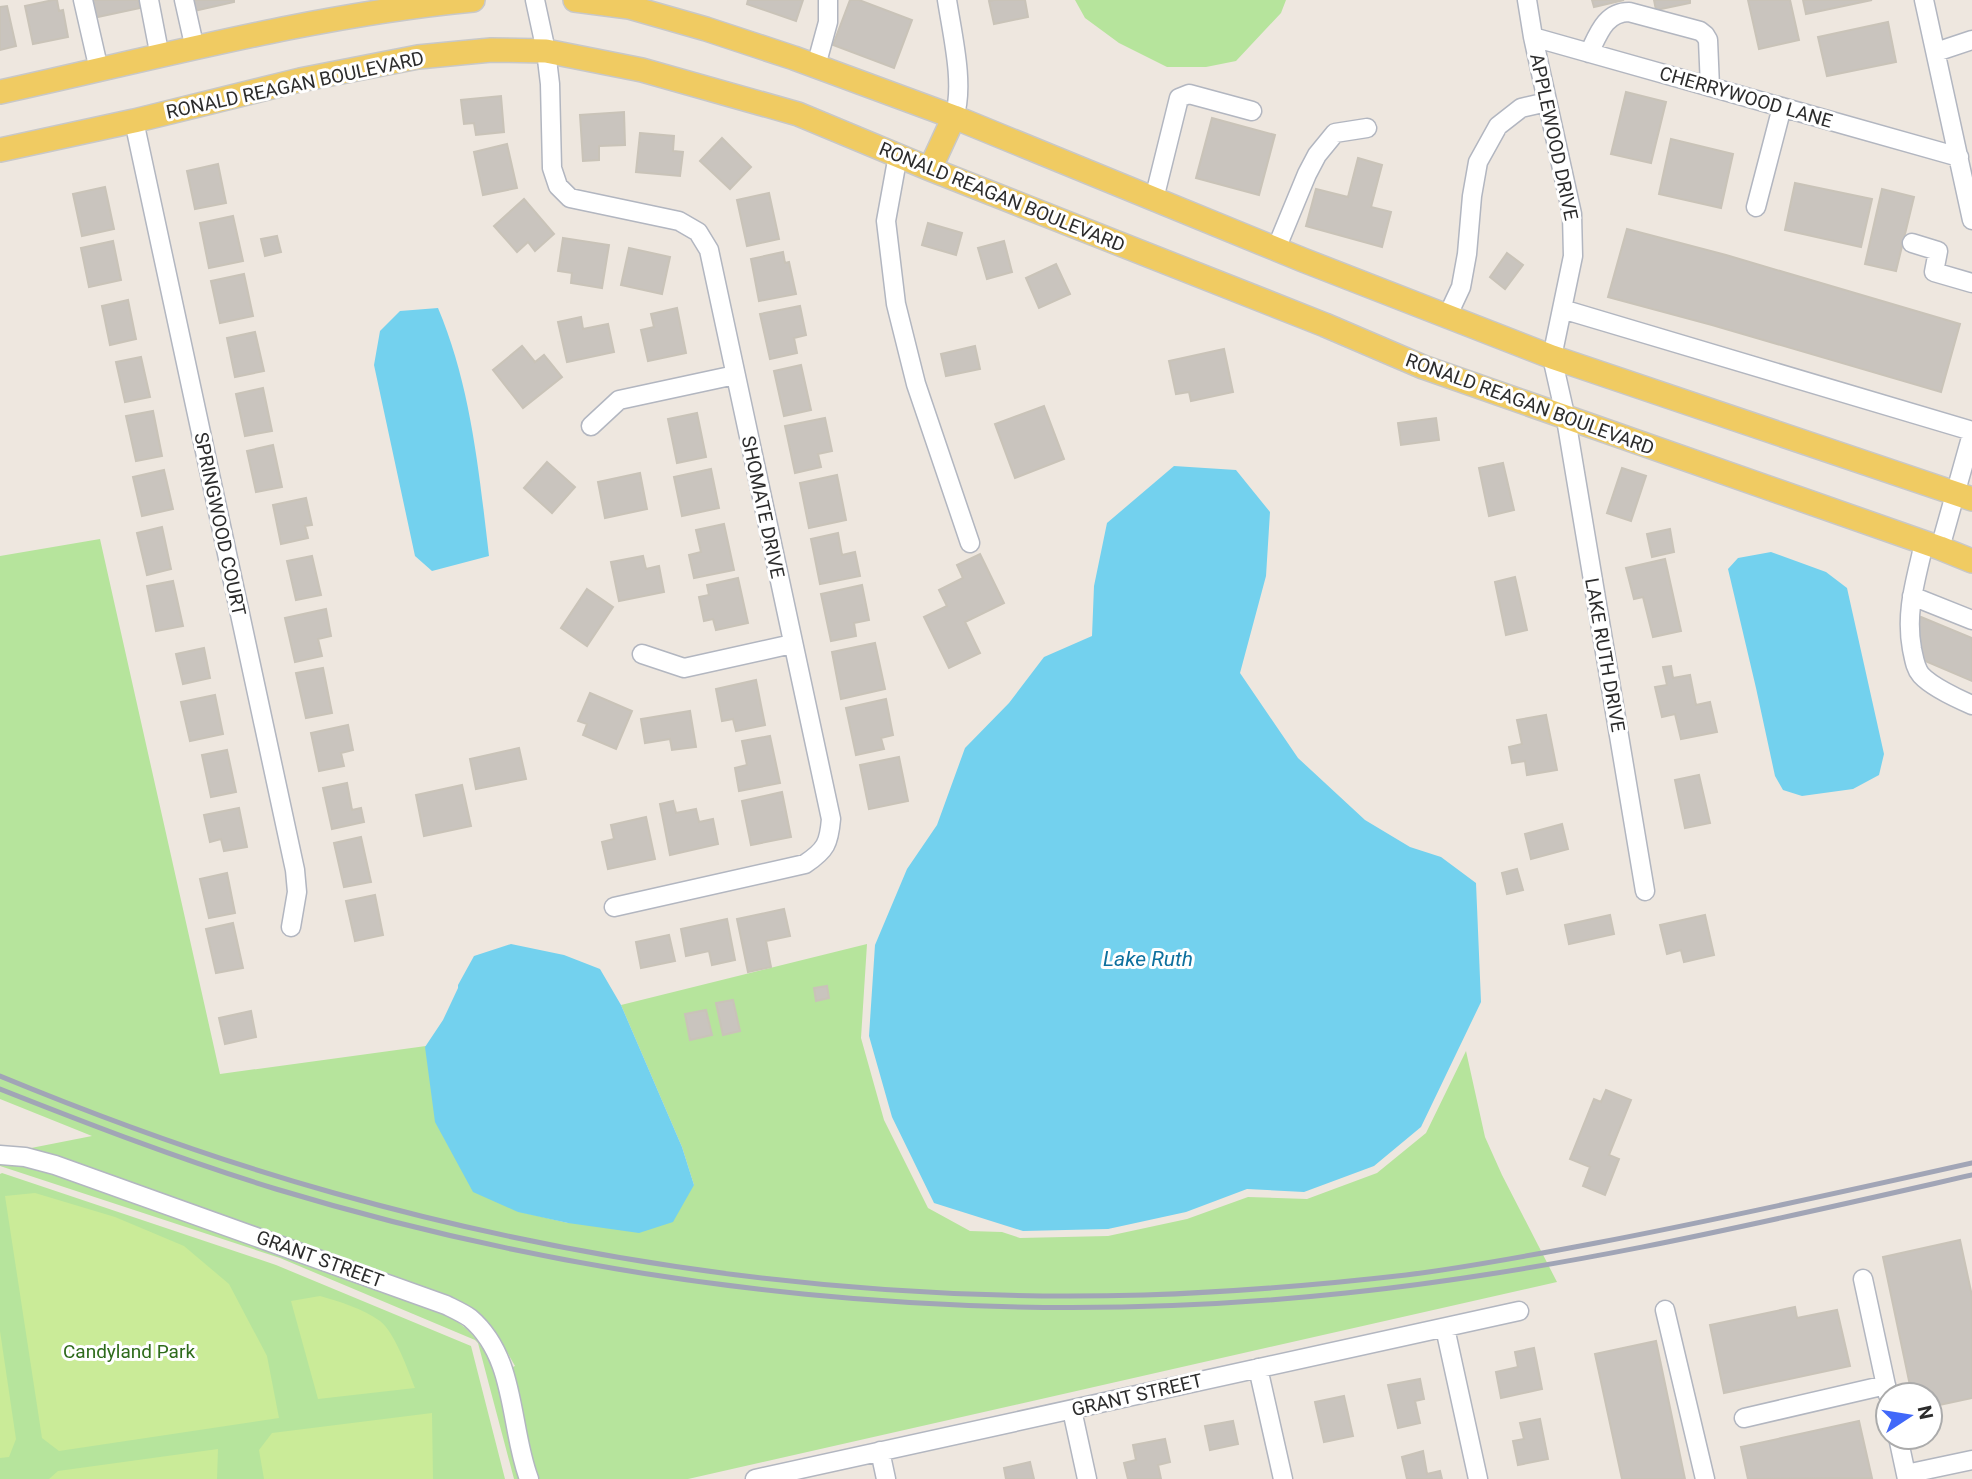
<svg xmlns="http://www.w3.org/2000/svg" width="1972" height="1479" font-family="Roboto,sans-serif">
<rect width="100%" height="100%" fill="#eee7df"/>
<!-- green -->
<path fill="#b6e49c" d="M1075,0h211l-5,13 -45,48 -30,6h-39l-48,-24 -34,-25z
M100,539l120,535 206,-28 91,165 51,12 126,-38 -12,-38 -61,-142 246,-61 -6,94 23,82 44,88 42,23 32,1 18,6 88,-2 79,-17 61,-22 59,2 70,-26 49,-40 40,-82 19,86 17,38 55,107 -869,197h-174l-36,-136 -3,-3 -195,-82 -280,-92v-2l23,2 28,7 391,139c33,19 37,30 55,62l18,-8 -21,-37 -20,-19 -24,-14 -391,-139 -33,-8 66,-13 -92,-37v-543z
M2,1173l274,92 195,81 34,133h-505v-305z"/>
<!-- pitch -->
<path fill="#caeb98" d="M35,1193l80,24 69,29 45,38 38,72 12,62 -220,33 -17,-13 -37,-242z
M320,1296c20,6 42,12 60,25 15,12 28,49 35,67l-97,11 -27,-98z
M0,1331l16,108 -7,18 -9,1z
M432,1413l1,66h-169l-5,-29 13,-17z
M218,1449l-1,30h-168l9,-8z"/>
<!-- water -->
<path fill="#73d1ee" d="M438,308c33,78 41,164 51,248l-57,15 -17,-15 -41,-191 6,-34 20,-20z
M1174,466l62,4 34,42 -4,64 -26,97 58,85 67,62 45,27 31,10 35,26 5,119 -60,125 -47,39 -70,26 -57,-3 -61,23 -78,17 -85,2 -89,-28 -42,-86 -23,-81 6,-91 32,-76 30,-44 28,-77 44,-45 35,-46 48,-21 2,-50 13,-63z
M1771,552l55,20 21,16 37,166 -5,21 -26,14 -51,7 -19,-6 -8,-14 -19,-88 -28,-119 10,-11z
M511,944l53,11 36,14 21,36 61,142 12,38 -21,37 -34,11 -71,-10 -50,-11 -45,-20 -38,-70 -10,-75 18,-27 15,-32v-3l16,-29z"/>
<!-- building -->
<path fill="#c9c4be" stroke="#c9c3b8" stroke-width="2" d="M53,0h4l2,11 4,-1 5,27 -35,7 -8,-38z
M89,0h49l2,8 -47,10z
M192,0h42v2l-40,9z
M748,0h55l-7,21 -49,-17z
M850,0h9l53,20 -18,48 -61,-23z
M994,0h31l3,17 -34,7 -5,-23z
M1592,0h32l-30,7z
M1654,0h36v3l-34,7z
M1748,0h42l9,40 -40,9z
M1803,0h69l-66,14z
M7,6l9,40 -16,4v-43z
M1888,22l8,40 -69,14 -9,-39z
M1626,92l40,10 -15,61 -40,-9z
M501,96l3,36 -28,3 -2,-12 -10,1 -3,-24z
M624,112l1,33 -26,1v14l-16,1 -3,-46z
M1212,118l63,17 -16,60 -63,-17z
M640,133l34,3 -1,15 10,1 -3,24 -44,-4z
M722,138l29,29 -21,22 -30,-28z
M1671,139l62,15 -12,54 -62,-14z
M507,144l10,44 -34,7 -9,-43z
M1358,158l24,7 -11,42 20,5 -9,35 -76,-21 10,-37 32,8z
M218,164l8,39 -31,6 -8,-38z
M1795,183l77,16 -11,48 -76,-17z
M105,187l9,42 -32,7 -9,-42z
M1882,189l32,8 -18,74 -31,-7z
M769,193l10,46 -32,7 -10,-46z
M524,199l30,35 -19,17 -7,-9 -11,10 -23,-26z
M233,216l10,45 -34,7 -9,-45z
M928,223l34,10 -6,22 -34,-10z
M1627,229l99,26 234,69 -19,68 -229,-67 -104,-28z
M277,236l4,16 -16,4 -4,-17z
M563,238l46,7 -7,43 -31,-5 1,-10 -14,-2z
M113,241l8,39 -32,7 -8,-39z
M1004,241l8,31 -25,7 -9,-31z
M629,248l41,9 -8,37 -41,-9z
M783,252l2,11 4,-1 7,32 -37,7 -8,-42z
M1507,253l16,12 -18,24 -15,-12z
M1056,264l14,30 -31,14 -13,-30z
M244,274l9,42 -33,7 -9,-42z
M128,300l8,39 -26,6 -8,-39z
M800,306l6,29 -12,3 3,15 -27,6 -10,-45z
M677,308l9,45 -38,8 -7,-31 13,-3 -3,-13z
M581,317l2,12 25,-5 6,28 -47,10 -9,-40z
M255,332l9,39 -29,6 -8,-39z
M522,346l13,16 9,-7 18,22 -39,31 -30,-38z
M975,346l5,23 -34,7 -5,-22z
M1224,349l9,43 -42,9 -2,-9 -13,2 -7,-33z
M141,357l9,40 -25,5 -9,-40z
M801,365l10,45 -27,6 -10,-45z
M263,388l9,43 -27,5 -9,-42z
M1044,406l20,53 -49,19 -20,-54z
M153,411l9,45 -26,5 -10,-45z
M697,413l9,44 -29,6 -9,-44z
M825,418l7,33 -14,3 3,13 -26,6 -10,-47z
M1436,418l3,22 -38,5 -3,-22z
M273,445l9,42 -26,5 -9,-41z
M547,462l28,25 -23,26 -28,-25z
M1503,463l11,47 -25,6 -10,-48z
M1622,468l24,8 -15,45 -24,-8z
M711,469l8,39 -37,8 -8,-39z
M164,470l9,39 -31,7 -9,-39z
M640,473l7,36 -42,9 -7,-36z
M837,475l9,45 -37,8 -9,-45z
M306,498l6,27 -7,1 3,12 -27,6 -8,-39z
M724,524l10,46 -40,8 -5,-23 12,-3 -5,-22z
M162,527l9,42 -24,6 -10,-42z
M1670,529l4,23 -22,5 -5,-23z
M838,533l4,22 13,-3 5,24 -40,8 -9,-45z
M980,554l24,49 -39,19 15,31 -31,15 -25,-51 23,-11 -8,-16 24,-12 -6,-13z
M312,556l9,39 -25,5 -9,-39z
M643,556l3,13 13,-3 5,26 -45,9 -8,-39z
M1665,559l16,72 -28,6 -10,-40 -9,2 -8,-31z
M1515,577l12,53 -21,5 -11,-53z
M738,578l10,45 -32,7 -3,-11 -9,2 -5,-24 10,-2 -2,-10z
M173,581l10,45 -27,5 -9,-45z
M862,585l7,35 -15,3 2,13 -25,5 -10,-47z
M587,589l26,18 -26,39 -26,-18z
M326,609l5,27 -13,3 4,17 -27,6 -10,-44z
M1921,617l51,21v43l-49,-21 -7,-28z
M875,643l10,46 -44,10 -9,-47z
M204,648l6,30 -27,6 -7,-30z
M1671,666l2,12 17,-3 6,30 14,-3 7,30 -36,7 -6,-25 -13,3 -7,-30 12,-2 -4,-18z
M323,668l9,45 -26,5 -10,-45z
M756,680l9,45 -29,6 -3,-12 -11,2 -6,-32z
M590,693l42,18 -16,38 -33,-14 4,-11 -9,-3z
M215,695l8,39 -33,7 -9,-39z
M886,699l7,36 -12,3 3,11 -28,6 -10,-47z
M690,711l6,36 -24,3 -2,-11 -25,4 -4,-24z
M1546,715l11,55 -30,5 -2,-14 -13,2 -3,-16 13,-3 -5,-24z
M348,725l5,25 -12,3 3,13 -25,5 -8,-38z
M770,736l10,47 -41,8 -4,-23 12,-3 -5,-24z
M519,748l7,31 -50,10 -6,-30z
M227,750l9,42 -25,5 -9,-42z
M899,757l9,44 -39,8 -9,-44z
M1699,775l11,48 -25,5 -10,-48z
M347,783l5,27 9,-2 3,14 -32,7 -9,-41z
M462,785l9,41 -47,10 -8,-41z
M782,792l9,45 -40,8 -9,-44z
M673,801l3,12 20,-4 3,13 14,-3 5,25 -48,11 -10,-51z
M239,808l8,39 -23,4 -3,-12 -11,3 -6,-27z
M646,817l9,42 -47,10 -6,-27 12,-3 -3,-14z
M1562,824l6,25 -37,10 -6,-25z
M361,837l10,45 -27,5 -10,-44z
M1517,869l6,21 -16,4 -5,-21z
M227,873l8,40 -26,5 -9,-39z
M375,895l8,40 -28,6 -9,-40z
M784,909l6,27 -24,5 5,26 -23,5 -11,-53z
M1610,915l4,19 -45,10 -4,-19z
M1705,915l9,40 -30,7 -3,-12 -14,4 -7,-29z
M727,919l8,41 -23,5 -3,-14 -23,5 -5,-27z
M233,923l10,45 -27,5 -10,-44z
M669,935l6,26 -34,7 -5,-26z
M827,986l2,12 -13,3 -2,-13z
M733,1000l7,31 -17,4 -7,-32z
M706,1010l6,25 -22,5 -5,-26z
M251,1011l5,26 -31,7 -6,-26z
M1606,1090l25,10 -22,55 10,4 -14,36 -22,-9 7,-19 -20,-8 24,-60 7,3z
M1960,1240l12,56v102l-42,9v-12h-18l-29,-138z
M1795,1307l2,11 40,-8 13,56 -126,27 -14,-68z
M1656,1341l29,138h-63l-27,-125z
M1534,1348l8,41 -41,9 -5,-26 22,-5 -3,-15z
M1420,1379l4,20 -9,2 5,22 -22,5 -10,-43z
M1344,1396l9,40 -29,6 -9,-40z
M1540,1419l8,40 -30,6 -5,-24 11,-2 -4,-16z
M1233,1421l5,23 -28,6 -5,-24z
M1859,1421l13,57 -124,1 -7,-32z
M1165,1439l5,23 -12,3 3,14h-33l-4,-16 12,-3 -3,-15z
M1423,1451l4,23 13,-3 2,8h-35l-5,-22z
M1030,1462l4,17h-28l-2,-11z"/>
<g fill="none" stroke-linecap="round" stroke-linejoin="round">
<!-- minor casing -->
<g stroke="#b2b6c0" stroke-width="21">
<path id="minor" d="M83,0l16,70
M149,0l11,57
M184,0l11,49
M535,0l11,51 4,33 2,84 6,18 12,12 109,23 19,11 11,18 122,569c-2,24 -5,31 -26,45l-191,43
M947,0c5,33 18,86 7,117
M1527,0l6,37 39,177 1,42 -21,101 14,62 79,472
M1924,0l48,220
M1533,37l426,120
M1936,52l36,-12
M1589,53c9,-18 16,-41 40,-41l71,19 5,4 3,5 2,47
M816,66l12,-44v-22
M134,121l161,749 2,22 -6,35
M898,155l-12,66 10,83 20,80 54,159
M1154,199l25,-101 10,-4 63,17
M1756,207l26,-100
M1912,243l26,8 -4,21 38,11
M1276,249l31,-75 10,-19 18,-22 32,-5
M1562,309l410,122
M1447,317l14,-30 6,-33 5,-58 6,-34 20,-36 23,-18 26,-6
M591,426l28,-26 116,-25
M1924,543c-8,37 -19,68 -12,106 2,9 3,19 9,26 10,11 37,24 51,30
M1940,548l32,-114
M1912,596l60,24
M642,654l42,14 108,-24
M0,1155l25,2 30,8 391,140c8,4 17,8 24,13 47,40 39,108 59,161
M1863,1279l25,116
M1665,1310l40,169
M1445,1328l33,151
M1258,1368l25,111
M1072,1410l15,69
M1744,1418l142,-33
M1898,1437l9,42
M880,1451l6,28
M1906,1474l66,-14
M755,1479l764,-168"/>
</g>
<!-- major casing -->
<g stroke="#c8c8c8" stroke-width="26">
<path id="major" d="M575,0l54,7 77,22 88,29 160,59 349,143 249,97 420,142
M0,92c156,-34 313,-77 473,-92
M0,150l134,-29 166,-41 118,-23 73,-7 55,1 96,19 156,44 132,55 395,156 98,42 517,181 32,13
M930,169l24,-52"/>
</g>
<!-- minor -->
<use href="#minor" stroke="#fff" stroke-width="18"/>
<!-- major -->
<use href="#major" stroke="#f0cb62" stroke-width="23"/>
<!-- rail -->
<path stroke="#a1a5b6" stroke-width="5" d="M0,1076c109,45 220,85 334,117 262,74 538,110 810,102 88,-3 175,-10 262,-20 64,-8 127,-20 190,-32 126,-24 251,-52 376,-80
M0,1089c91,36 182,71 276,100 344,104 712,142 1070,104 211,-22 419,-71 626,-118"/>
</g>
<g text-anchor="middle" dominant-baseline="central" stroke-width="6" stroke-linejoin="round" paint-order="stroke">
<!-- street labels -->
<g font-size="19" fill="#2c2c2c" stroke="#fff">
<text transform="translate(295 85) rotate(-12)">RONALD REAGAN BOULEVARD</text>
<text transform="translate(1746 97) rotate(16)">CHERRYWOOD LANE</text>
<text transform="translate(1554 137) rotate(78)">APPLEWOOD DRIVE</text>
<text transform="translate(1002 197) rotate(22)">RONALD REAGAN BOULEVARD</text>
<text transform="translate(1530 404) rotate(20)">RONALD REAGAN BOULEVARD</text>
<text transform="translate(763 507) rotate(78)">SHOMATE DRIVE</text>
<text transform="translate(220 524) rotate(78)">SPRINGWOOD COURT</text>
<text transform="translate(1605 655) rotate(80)">LAKE RUTH DRIVE</text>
<text transform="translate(320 1259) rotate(20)">GRANT STREET</text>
<text transform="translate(1137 1395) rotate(-13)">GRANT STREET</text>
</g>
<!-- park labels -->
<g font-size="19" fill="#2e6b1b" stroke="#fff">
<text x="129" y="1351">Candyland Park</text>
</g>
<!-- water labels -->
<g font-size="21" font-style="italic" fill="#0e709e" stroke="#fff">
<text x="1148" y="959">Lake Ruth</text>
</g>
</g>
<!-- north arrow -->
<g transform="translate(1909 1416) rotate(78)"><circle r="33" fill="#ffffff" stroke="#ababab" stroke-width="2"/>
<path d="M0-5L12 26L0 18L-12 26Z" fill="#4168f9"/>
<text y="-10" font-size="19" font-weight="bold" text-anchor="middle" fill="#2c2c2c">N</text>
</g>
</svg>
